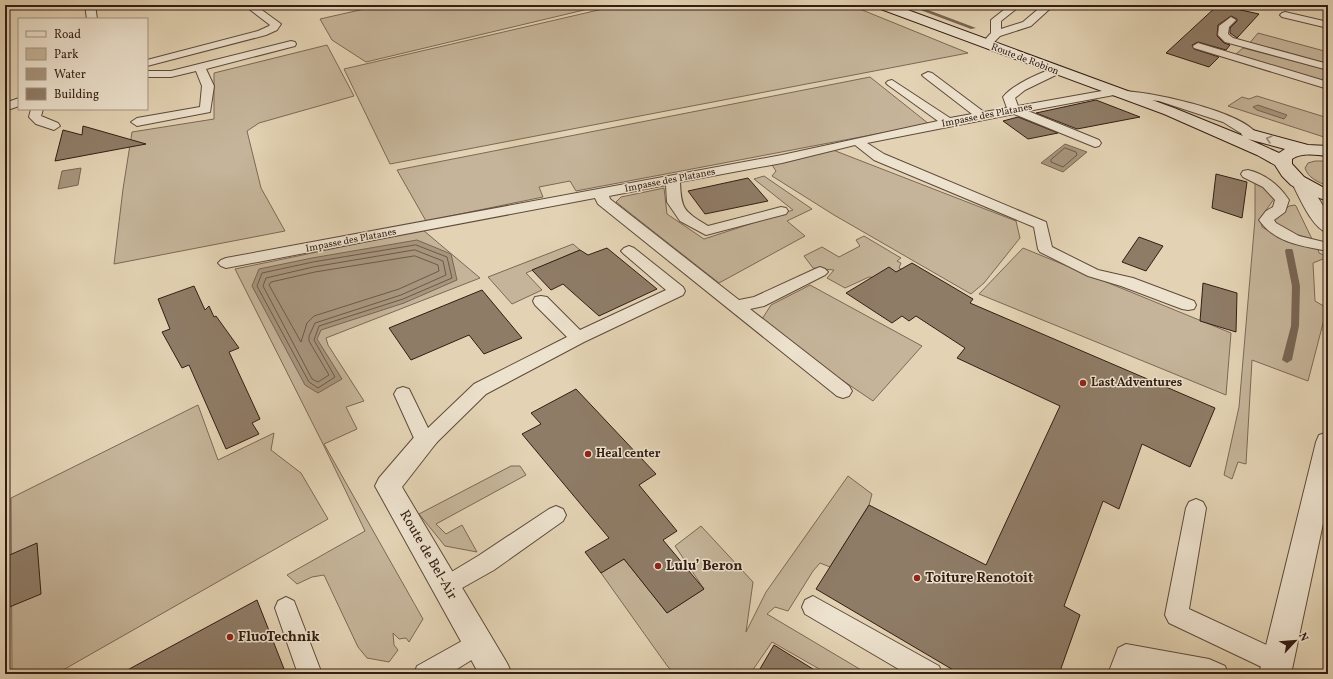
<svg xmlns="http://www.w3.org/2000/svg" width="1333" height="679" font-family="Vollkorn,serif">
<rect width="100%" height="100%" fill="#e3d3b4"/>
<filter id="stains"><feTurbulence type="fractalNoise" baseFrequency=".005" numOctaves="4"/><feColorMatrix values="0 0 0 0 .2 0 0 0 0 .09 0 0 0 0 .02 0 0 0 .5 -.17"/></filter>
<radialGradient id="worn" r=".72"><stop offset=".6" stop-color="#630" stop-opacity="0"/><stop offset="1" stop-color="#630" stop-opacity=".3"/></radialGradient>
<!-- green -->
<path fill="#c5b499" stroke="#7c6856" d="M382,5h223l-239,57 -34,-22 -12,-21z
M620,5h230l118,48 -578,111 -46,-95z
M1258,33l70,19v14l-80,-21z
M327,45l27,51 -95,27 -12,8 14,57 24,43 -171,33 9,-75 9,-57 82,-13v-46z
M1243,48l85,22v13l-92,-29z
M870,77l59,47 -353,67 -6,-10 -31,6 4,10 -117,24 -29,-51z
M1257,96l71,22 -1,20 -99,-32 14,-9 7,2z
M833,150l183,71 4,17 -36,45 -13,11 -137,-79 -62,-39 4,-5 -4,-6z
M1315,161h10l3,3v22c-10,-4 -20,-8 -23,-18l3,-5z
M764,176l48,33 -25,12 18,15 -86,47 -103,-81 5,-5 43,-9 3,26 37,25 89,-29 -39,-31z
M1255,183l9,3 10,13 -13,18 1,10 22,13 34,9 1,4 9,4 -15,6 2,38 12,7 -19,73 -56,-21 -6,104 -8,-2 -6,17 -8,-4 15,-68 16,-188z
M1295,205l1,1 16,33 -28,-8 -10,-10 15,-15z
M423,230l57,48 -154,60 2,7 36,56 -18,6 11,22 -33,15 99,175 -14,23 -3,-4 -7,1 -6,-6 1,12 4,5 -9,12 -22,-4 -9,-11 -34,-72 -12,2 -15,7 -10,-9 78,-44 -42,-87 -88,-175z
M864,236l37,22 -4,3 4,2 -2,5 29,15 -59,-6 -24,11 -18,-10 7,-8 -21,-2 -9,-12 18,-9 17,10 21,-11 -4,-6z
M573,244l7,6 -54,23 16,17 -30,14 -24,-27z
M1023,248l208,85 -5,62 -247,-101z
M810,285l112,61 -49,55 -86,-58 -25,-24 9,-14z
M198,405l20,55 56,-27 -3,17 30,23 27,46 -272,155h-44l-1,-176z
M511,466h9l6,9 -90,49 10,10 16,-9 15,27 -32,-6 -26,-32z
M848,476l24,18 -3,11 -39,62 -10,-4 -7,8 -25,40 -13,-4 -8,7 101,60h-40l-56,-32 -22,32h-74l-8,-7 -67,-94 23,-14 43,54 37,-24 -29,-43 26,-20 52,56 -7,50 20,-40z"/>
<!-- water -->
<path fill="#a7957d" stroke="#796553" d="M1258,105l29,10 -3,4 -27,-9 -4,-3z
M1065,144l22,8 -24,20 -22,-9z
M81,168l-3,17 -20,4 4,-18z
M417,240l34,14 6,26 -53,23 -83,27 -4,9 25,40 -24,14 -13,-8 -53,-99 7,-17 53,-11z"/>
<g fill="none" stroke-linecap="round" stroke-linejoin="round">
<!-- shore -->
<path stroke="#6d5948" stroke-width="1" d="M1065,148l11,4 1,3 -14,12 -12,-5v-2z
M416,245l31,12 5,21 -49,21 -84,27 -5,14 21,37 -17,11 -9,-6 -52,-96 5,-13 51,-11z
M415,250l28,11 3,14 -45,20 -86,28 -6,13v5l20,34 -11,7 -6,-3 -49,-93 3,-8 47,-11z
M415,256l23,9 1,6 -40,18 -85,27 -7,7 -6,19 -32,-57 2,-3 44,-10z"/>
<!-- stream -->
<path fill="#796553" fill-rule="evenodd" d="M907,5h8l61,23 -5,1z
M1286,249h6l1,2 7,35 -1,40 -7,34 -5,3 -5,-3 9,-34 1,-40 -7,-35z"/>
</g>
<!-- building -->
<path fill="#8f7c67" stroke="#331d13" d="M1218,5l41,9 -22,24 -7,-5v-5l7,-7v-2l-6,-3 -13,9 -1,11 7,7 6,2 -4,5 -28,-8 -6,3 2,4 25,8 -10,10 -43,-14z
M1096,100l44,17 -63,12 -41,-16z
M1018,117l40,16 -30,6 -25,-18z
M83,126l63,18 -91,17 8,-31 19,5z
M1216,174l31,8 -5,36 -30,-10z
M748,178l20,23 -63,13 -17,-23z
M1139,237l24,9 -17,25 -24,-9z
M607,248l50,41 -58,27 -36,-32 -12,6 -19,-20 48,-20 8,5z
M912,263l61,36 -3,4 245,105 -25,59 -48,-23 -23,65 -16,-8 -39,105 16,9 -21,59h-99l-144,-85 53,-84 117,60 74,-159 -103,-48 8,-10 -49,-32 -7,5 -7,-5 -10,7 -46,-30 43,-26 7,5z
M1203,283l34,10 -1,39 -36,-11z
M194,286l11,24 4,-4 5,11 2,-1 23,32 -10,4 31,67 -8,4 7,11 -33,15 -37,-84 -7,3 -20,-36 8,-3 -12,-30z
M482,290l40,48 -38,16 -15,-19 -58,25 -22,-32z
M576,389l80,85 -17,11 38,46 -14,9 41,49 -37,24 -43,-54 -23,14 -16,-21 24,-14 -87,-104 19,-10 -10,-11z
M37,543l4,51 -34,14 -2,-51z
M257,600l29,74h-166z
M774,645l47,29h-64z"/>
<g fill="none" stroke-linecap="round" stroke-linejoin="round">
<!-- lane casing -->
<g stroke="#5f4a3b" stroke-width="2">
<path id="lane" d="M85,5h10l2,14h-10z
M244,5h11l26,19 -4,6 -11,5 -119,31v-6l111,-29 11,-5 1,-1z
M1010,5h11l-20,16v8l22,-7 20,-17h11l-23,21 -31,10 -7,7h-8l-1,-2 7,-8v-13z
M1285,12l43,10v6l-46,-11 -2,-2 2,-2z
M1231,17l5,3 -7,7 -1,7 5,4 95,26v6l-103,-28 -7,-7 1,-9z
M291,41l4,1 1,2 -1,2 -89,23 8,17 -4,26 -73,14 -6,-4 6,-4 63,-11 2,-21 -6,-15 -25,6h-24v-6h24z
M1198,43l130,39v7l-134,-41 -1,-2z
M1056,68l6,3 -2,2 -35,17 -10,8 3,8 95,-17 5,2c28,-1 123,20 139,43l-6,4 -4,-1 -24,-15 -64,-21 -40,-4 -5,-2 -86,16 71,29 2,3 -2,3 -4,1 -81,-33 -147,29 17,11 162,68 6,25 46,23 35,8 61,23 2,4 -2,4 -6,1 -6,-1 -61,-23 -33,-10 -48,-24 -2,-3 -4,-22 -160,-67 -19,-15 -73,18 -102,19c1,28 4,29 28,44l73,-19 5,1 2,3 -2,3 -80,21 -26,-14 -13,-19 -1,-17 -57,11 1,3 129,101 15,-3 61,-28 5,-2 5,2 3,3 -3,3 -61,31 -14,3 99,77 3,5 -3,5 -6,2 -6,-2 -239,-192 -3,-6 -369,70 -5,-2 -3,-3 3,-3 5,-2 556,-103 156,-34 -50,-36 -2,-2 2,-2 4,-1 58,38 22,-4 -48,-37 -2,-2 6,-3 4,1 52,39 23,-4 -4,-11c8,-11 39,-26 53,-29z
M19,98v8l-14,5v-8z
M31,109h12l-2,7 17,7 2,3 -6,4 -18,-6 -7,-7z
M1248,170c17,4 31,15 41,30l-4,12 -11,8 2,3 23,13 29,7v8c-26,-5 -53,-8 -69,-31l7,-9 7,-4 2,-7 -12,-13 -20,-10 -2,-3 2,-3z
M629,246l5,2 49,39 2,4 -2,4 -99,47 -98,52 -54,53 -7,2 -7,-2 -24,-53 3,-5 6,-2 6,2 19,39 46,-44 93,-47 -32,-32 -2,-4 2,-4 6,-1 6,1 33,33 86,-40 -42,-36 -3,-3 3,-3z
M1196,499l7,3 3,6 -17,101 97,45 3,8 -3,8 -9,4 -9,-4 -99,-47 -4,-8 21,-107 3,-6z
M556,506l7,3 3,6 -3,6 -69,49 -48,27 -8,-3 -3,-7 3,-7 40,-24 71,-47z
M813,596l126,70 3,8h-35l-102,-60 -3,-7 3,-7z
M286,597l8,4 28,73h-24l-23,-66 3,-7z
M478,632l8,3 4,8 -4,8 -37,23h-35l3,-8z
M1126,644l83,15 16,7 3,8h-67l-27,-5 -2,5h-24l10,-26z"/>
</g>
<!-- street casing -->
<g stroke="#5f4a3b" stroke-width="2">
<path id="street" d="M1302,180l6,1 20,33v19c-15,-4 -28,-34 -35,-48l3,-4z
M425,432l9,3 3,7 -35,45 105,176 5,11h-33l-104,-188 4,-8 37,-43z
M1328,432v68l-37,174h-32l57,-232 3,-7z"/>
</g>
<!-- secondary casing -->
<g stroke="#331d13" stroke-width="2">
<path id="secondary" d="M876,5h18l280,103 69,28 -2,-2 2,-3 6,-2 59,16 20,1v10c-12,-1 -26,-4 -36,3v5l12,13 24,13v11l-23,-8 -14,-8 -9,-9 -7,-11 -18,-10 -93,-41 -286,-106zM1248,139l37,10 -6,4z"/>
</g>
<!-- lane -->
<use href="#lane" fill="#ede2ce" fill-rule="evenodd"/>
<!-- street -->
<use href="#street" fill="#ede2ce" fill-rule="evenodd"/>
<!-- secondary -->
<use href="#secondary" fill="#ede2ce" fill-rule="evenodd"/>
</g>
<!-- one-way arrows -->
<defs><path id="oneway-chevron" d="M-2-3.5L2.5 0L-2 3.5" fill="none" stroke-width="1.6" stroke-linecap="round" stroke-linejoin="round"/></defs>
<use stroke="#99897a" href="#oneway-chevron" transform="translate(1269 139) rotate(-165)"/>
<!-- markers -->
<g fill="#8f2418" stroke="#ede2ce" stroke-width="1.5">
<circle cx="1083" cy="383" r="4"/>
<circle cx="588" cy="454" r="4"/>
<circle cx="658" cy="566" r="4"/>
<circle cx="917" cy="578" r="4"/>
<circle cx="230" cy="637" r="4"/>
</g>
<g text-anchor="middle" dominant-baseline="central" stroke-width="3" stroke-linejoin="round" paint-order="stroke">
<!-- far-street labels -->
<g font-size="10" fill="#331d13" stroke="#ede2ce">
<text transform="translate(1025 59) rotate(21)">Route de Robion</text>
<text transform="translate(987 115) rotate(-11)">Impasse des Platanes</text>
<text transform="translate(670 180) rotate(-11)">Impasse des Platanes</text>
<text transform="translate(351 240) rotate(-11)">Impasse des Platanes</text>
</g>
<!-- poi labels -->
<g font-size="12" font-weight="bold" fill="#331d13" stroke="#ede2ce" text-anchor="start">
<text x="1091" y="383">Last Adventures</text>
<text x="596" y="454">Heal center</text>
</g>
<!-- near-street labels -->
<g font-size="14" fill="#331d13" stroke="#ede2ce">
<text transform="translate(428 555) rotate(60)">Route de Bel-Air</text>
</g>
<!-- near-poi labels -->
<g font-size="14" font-weight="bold" fill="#331d13" stroke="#ede2ce" text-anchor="start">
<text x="666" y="566">Lulu’ Beron</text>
<text x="925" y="578">Toiture Renotoit</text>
<text x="238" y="637">FluoTechnik</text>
</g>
</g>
<!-- margin -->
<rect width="1333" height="679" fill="none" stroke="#e3d3b4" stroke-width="20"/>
<rect x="6" y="6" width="1321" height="667" fill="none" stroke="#331d13" stroke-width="2"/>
<rect x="10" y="10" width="1313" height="659" fill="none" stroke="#331d13"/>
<!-- legend -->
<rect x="18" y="18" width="130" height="92" fill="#ede2ce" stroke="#a39383"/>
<rect x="26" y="31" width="20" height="6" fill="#ede2ce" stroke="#a39383"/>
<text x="54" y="38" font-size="12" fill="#331d13">Road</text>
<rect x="26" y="48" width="20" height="12" fill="#c5b499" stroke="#a39383"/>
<text x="54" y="58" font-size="12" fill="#331d13">Park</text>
<rect x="26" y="68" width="20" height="12" fill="#a7957d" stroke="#a39383"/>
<text x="54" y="78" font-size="12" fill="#331d13">Water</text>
<rect x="26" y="88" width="20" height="12" fill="#8f7c67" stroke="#a39383"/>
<text x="54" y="98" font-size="12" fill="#331d13">Building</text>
<!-- north arrow -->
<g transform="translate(1295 641) rotate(64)" stroke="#ede2ce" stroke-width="3" paint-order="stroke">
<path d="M0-3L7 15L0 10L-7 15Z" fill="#331d13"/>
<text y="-6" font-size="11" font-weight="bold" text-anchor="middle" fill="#331d13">N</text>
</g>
<rect width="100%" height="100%" filter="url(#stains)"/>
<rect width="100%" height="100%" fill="url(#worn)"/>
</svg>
